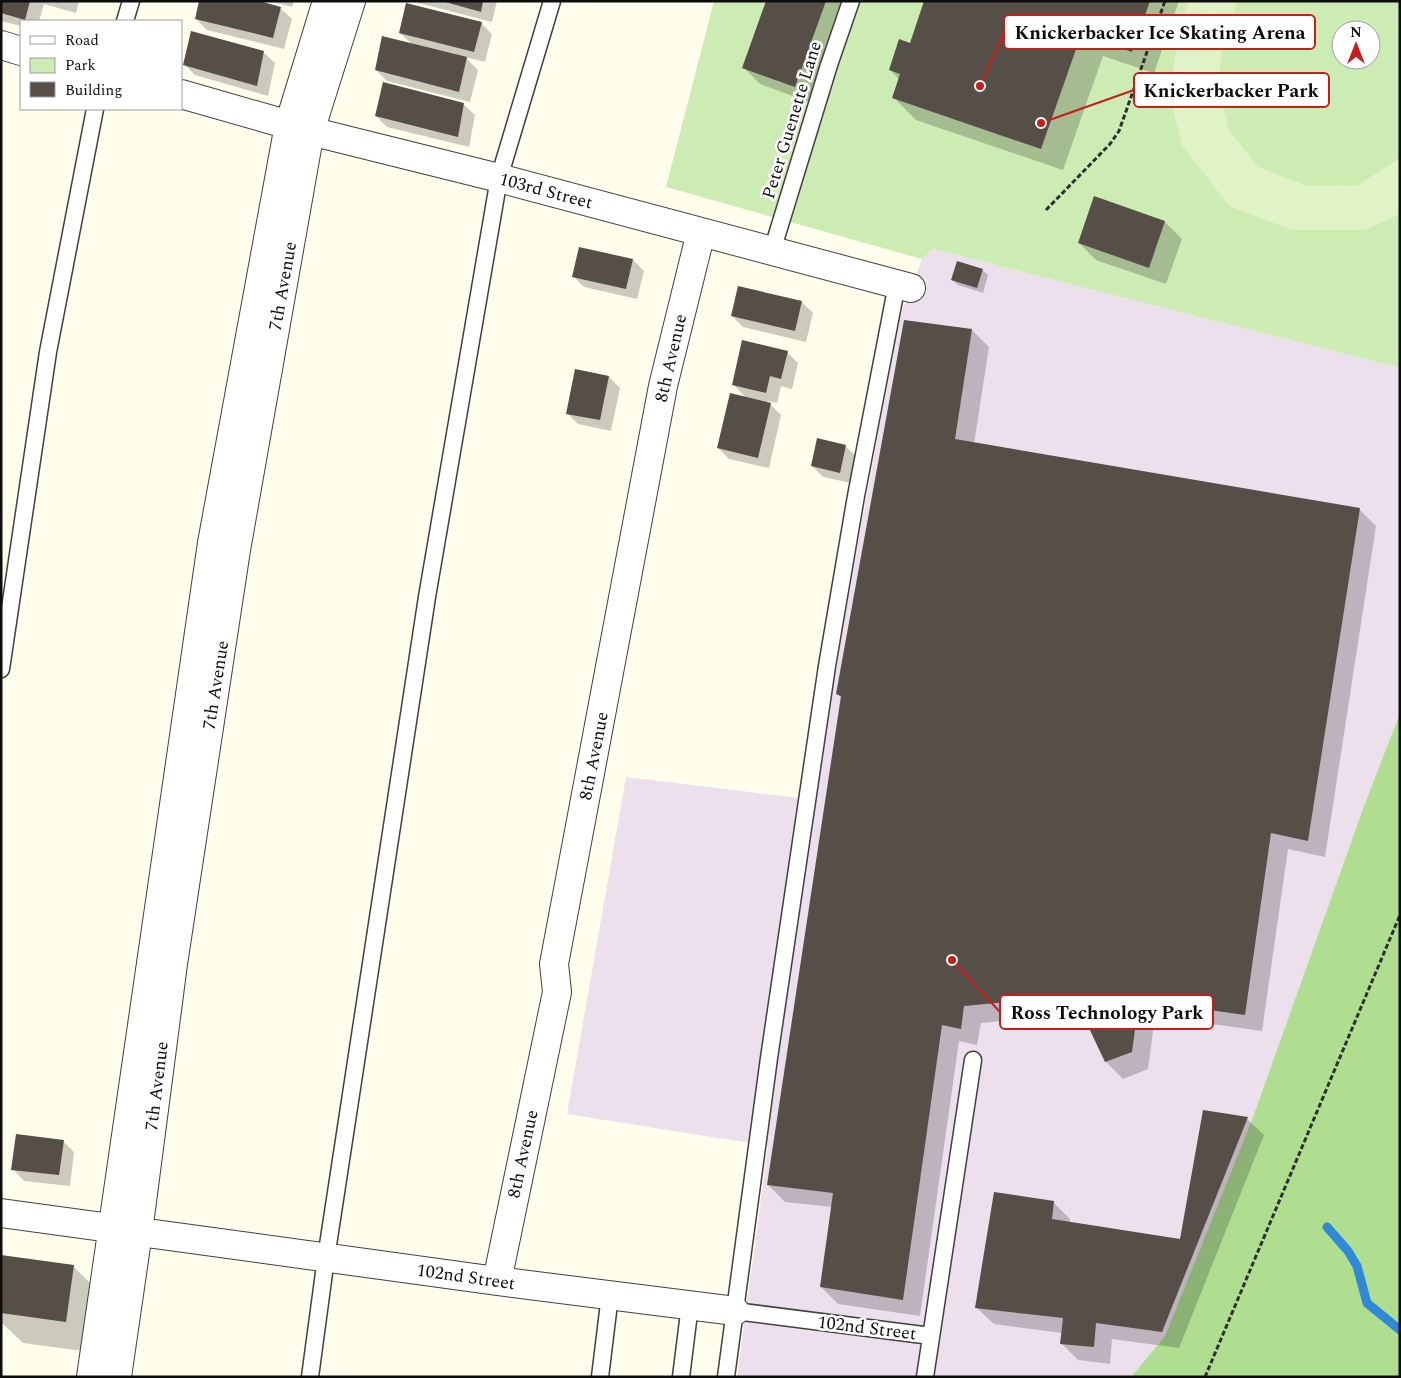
<svg xmlns="http://www.w3.org/2000/svg" width="1401" height="1378" font-family="Spectral,serif">
<rect width="100%" height="100%" fill="#fffdec"/>
<!-- industrial -->
<path fill="#ece0ec" d="M933,249l467,119v345l-36,93 -111,311 -88,219 -34,41h-394l31,-231 -201,-32 59,-337 189,23 16,-108 68,-373 23,-60z"/>
<!-- green -->
<path fill="#cdecb3" fill-rule="evenodd" d="M714,1h686v367l-467,-119 -11,10 -256,-72zM1341,30h30v30h-30z"/>
<!-- forest -->
<path fill="#afde91" d="M1400,713v664h-269l34,-41 88,-219 111,-311z"/>
<!-- pitch -->
<path fill="#e0f3c6" d="M1189,1h48l-15,44 -4,44 11,41 29,37 49,19 51,-1 39,-25 3,-3v57l-35,16h-72l-64,-24 -47,-61 -12,-48 9,-69z"/>
<!-- shadow -->
<path fill="#0003" d="M1,1h78l-3,12 -32,-9 -5,17h-18v5l-20,-5z
M270,1h24l-2,6z
M411,1h86l-5,21z
M767,1h76l-31,102 -52,-19 -17,-17z
M925,1h254l-25,72 -51,-17 -40,114 -147,-50 -22,-22 6,-18 -10,-10 20,-26z
M280,8l12,11 -8,30 -77,-19 -11,-11z
M481,23l11,11 -7,28 -20,-5 13,13 -8,32 -83,-21 -11,-11 36,-26 -12,-11z
M263,52l12,11 -7,33 -73,-21 -11,-11z
M463,104l12,11 -6,32 -82,-20 -11,-11z
M1095,198l70,24 17,17 -16,45 -70,-24 -17,-17z
M580,248l53,12 11,11 -7,28 -53,-12 -11,-11z
M982,270l6,5 -5,18 -25,-8 -6,-5z
M802,302l11,11 -7,29 -63,-15 -11,-11z
M905,321l67,9 17,17 -15,97 386,66 16,16 -51,331 -37,-8 -26,182 -107,-15 -7,53 -25,10 -17,-17 -23,-49 -102,10 -4,22 -18,-4 -39,275 -82,-12 -17,-17 11,-80 -47,-5 -17,-17 74,-487 -5,-4z
M787,352l11,11 -6,26 -11,-3 -4,17 -10,-2 14,14 -12,53 -40,-9 -11,-11 29,-49 -14,-15z
M576,370l33,7 11,11 -9,43 -33,-7 -11,-11z
M845,446l12,11 -6,26 -28,-6 -11,-11z
M1247,1119l17,16 -85,213 -67,-9 -2,25 -32,-4 -17,-17 1,-10 -68,-9 -17,-16 76,-106 17,17v4l111,18z
M63,1141l11,11 -4,34 -46,-5 -11,-12z
M1,1256l72,10 32,32 -7,55 -75,-10 -20,-19 -2,-1z"/>
<g fill="none" stroke-linecap="round" stroke-linejoin="round">
<!-- stream -->
<path stroke="#2e89d8" stroke-width="9" d="M1327,1227l21,24 9,15 10,37 33,27"/>
</g>
<!-- building -->
<path fill="#564f48" d="M1,1h29l-5,19 -24,-7z
M199,1h60l22,6 -8,31 -78,-19z
M442,1h41l-2,11z
M766,1h60l-31,86 -53,-19z
M924,1h226l-18,51 -51,-17 -40,114 -149,-51 8,-24 -11,-4 10,-31 11,4z
M406,3l76,19 -8,30 -75,-19z
M191,31l73,20 -7,35 -74,-21z
M382,36l85,21 -8,35 -84,-22z
M383,82l81,21 -6,34 -83,-21z
M1094,196l71,25 -16,47 -71,-25z
M579,247l54,12 -7,30 -54,-12z
M957,261l26,8 -6,19 -26,-8z
M738,286l64,15 -7,30 -64,-15z
M904,320l68,9 -17,110 405,69 -52,333 -37,-8 -26,182 -106,-15 -7,52 -27,10 -25,-53 2,-14 -118,11 -3,23 -19,-4 -39,275 -83,-13 13,-94 -66,-8 74,-489 -5,-2z
M742,340l46,11 -7,28 -11,-3 -4,17 -34,-8z
M575,369l34,7 -9,44 -34,-6z
M730,393l41,10 -13,55 -41,-10z
M817,438l29,7 -6,28 -29,-7z
M1203,1110l45,7 -86,215 -66,-9 -2,24 -34,-3 3,-26 -88,-10 19,-116 60,9 -2,18 128,20z
M16,1134l48,6 -5,35 -48,-5z
M1,1255l73,10 -8,57 -65,-9z"/>
<g fill="none" stroke-linecap="round" stroke-linejoin="round">
<!-- service casing -->
<g stroke="#404040" stroke-width="19">
<path id="service" d="M125,21l6,-20
M772,251l57,-186 22,-64
M1,669l47,-317 47,-243
M735,1311l196,25
M310,1377l16,-119 101,-661 72,-419 53,-177
M600,1377l10,-82
M681,1377l9,-72
M726,1377l43,-319 58,-392 29,-170 41,-212
M925,1377l48,-317"/>
</g>
<!-- minor casing -->
<g stroke="#404040" stroke-width="30">
<path id="minor" d="M1,45l20,6
M181,94l129,37 189,47 412,110
M1,1213l496,68 238,30
M497,1281l60,-289 -3,-28 109,-578 38,-154
M91,1377l121,-834 77,-418 38,-124
M117,1377l21,-145 35,-268 63,-414 74,-419 41,-130"/>
</g>
<!-- path -->
<path stroke="#2f2f2f" stroke-width="3" stroke-dasharray="5 2.5" stroke-linecap="butt" d="M1046,210l64,-66 9,-13 46,-130
M1205,1377l195,-462"/>
<!-- service -->
<use href="#service" stroke="#fff" stroke-width="16"/>
<!-- minor -->
<use href="#minor" stroke="#fff" stroke-width="28"/>
</g>
<g text-anchor="middle" dominant-baseline="central" stroke-width="5" stroke-linejoin="round" paint-order="stroke">
<!-- street labels -->
<g font-size="18" fill="#0d0d0d" stroke="#fff">
<text transform="translate(792 120) rotate(-73)">Peter Guenette Lane</text>
<text transform="translate(546 191) rotate(15)">103rd Street</text>
<text transform="translate(283 286) rotate(-80)">7th Avenue</text>
<text transform="translate(671 358) rotate(-77)">8th Avenue</text>
<text transform="translate(216 685) rotate(-81)">7th Avenue</text>
<text transform="translate(594 756) rotate(-79)">8th Avenue</text>
<text transform="translate(157 1086) rotate(-83)">7th Avenue</text>
<text transform="translate(523 1154) rotate(-78)">8th Avenue</text>
<text transform="translate(466 1277) rotate(8)">102nd Street</text>
<text transform="translate(867 1328) rotate(7)">102nd Street</text>
</g>
</g>
<!-- callouts -->
<path fill="none" stroke="#c71e1a" stroke-width="2" d="M980 86L1004 32M1041 123L1134 90M952 960L1000 1012"/>
<g fill="#c71e1a" stroke="#fff" stroke-width="2">
<circle cx="980" cy="86" r="5"/>
<circle cx="1041" cy="123" r="5"/>
<circle cx="952" cy="960" r="5"/>
</g>
<g fill="#fff" stroke="#c71e1a" stroke-width="2">
<rect x="1004" y="15" width="311" height="34" rx="5"/>
<rect x="1134" y="73" width="195" height="34" rx="5"/>
<rect x="1000" y="995" width="213" height="34" rx="5"/>
</g>
<g font-size="19" text-anchor="middle" font-weight="bold" fill="#0d0d0d">
<text x="1160" y="39">Knickerbacker Ice Skating Arena</text>
<text x="1231" y="97">Knickerbacker Park</text>
<text x="1107" y="1019">Ross Technology Park</text>
</g>
<!-- border -->
<rect width="1401" height="1378" fill="none" stroke="#0d0d0d" stroke-width="5"/>
<!-- legend -->
<rect x="20" y="20" width="162" height="90" fill="#ffffff" stroke="#9e9e9e"/>
<rect x="30" y="36" width="25" height="8" fill="#ffffff" stroke="#9e9e9e"/>
<text x="65" y="45" font-size="15" fill="#0d0d0d">Road</text>
<rect x="30" y="58" width="25" height="15" fill="#cdecb3" stroke="#9e9e9e"/>
<text x="65" y="70" font-size="15" fill="#0d0d0d">Park</text>
<rect x="30" y="82" width="25" height="15" fill="#564f48" stroke="#9e9e9e"/>
<text x="65" y="95" font-size="15" fill="#0d0d0d">Building</text>
<!-- north arrow -->
<g transform="translate(1356 45)"><circle r="24" fill="#ffffff" stroke="#9e9e9e"/>
<path d="M0-4L9 19L0 12L-9 19Z" fill="#c71e1a"/>
<text y="-8" font-size="14" font-weight="bold" text-anchor="middle" fill="#0d0d0d">N</text>
</g>
</svg>
